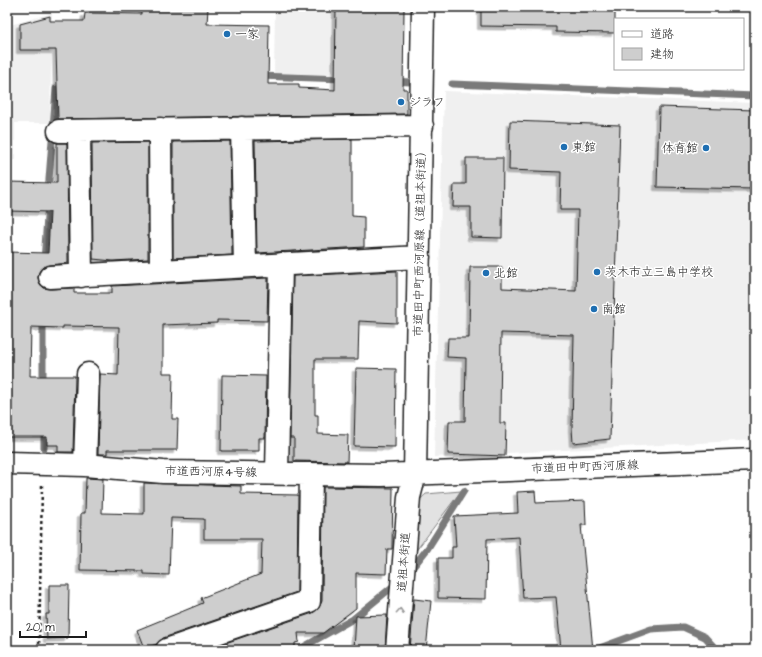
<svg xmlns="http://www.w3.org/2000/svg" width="762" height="657" font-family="'Architects Daughter','Klee One',sans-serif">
<defs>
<filter id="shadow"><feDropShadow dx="-3.5" dy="3.5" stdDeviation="0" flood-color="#0004"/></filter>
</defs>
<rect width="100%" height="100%" fill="#fff"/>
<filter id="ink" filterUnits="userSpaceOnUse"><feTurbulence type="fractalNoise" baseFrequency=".025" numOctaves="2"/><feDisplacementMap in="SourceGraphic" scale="8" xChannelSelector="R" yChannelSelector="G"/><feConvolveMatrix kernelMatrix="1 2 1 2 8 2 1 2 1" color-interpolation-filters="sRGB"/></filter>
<g filter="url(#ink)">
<!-- built -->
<path fill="#f0f0f0" d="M275,7h130l-2,67 -129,1z
M52,13l-2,110h-35v37h-8v-134z
M444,91l311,12v337l-321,17z"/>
<!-- green -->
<path fill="#e2e2e2" stroke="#7f7f7f" d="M461,491l-49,65 1,-50 13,-12z"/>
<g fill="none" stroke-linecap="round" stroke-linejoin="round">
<!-- stream -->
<path stroke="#7a7a7a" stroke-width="7" d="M259,76l84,3
M393,81l17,1
M452,84l303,12
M48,192l8,-103h9
M44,262l4,-60
M43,318v66
M44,428v20
M409,572l19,-24 36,-57
M298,650l55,-31 44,-36
M594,650l57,-21 32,-2 22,10 12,13"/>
</g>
<!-- building -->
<path fill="#cecece" stroke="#1c1c1c" filter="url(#shadow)" d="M178,7l30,1 -1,16 62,1 -1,59h31v4l36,2 1,-83h68l-1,82h4v25l-349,5 -2,-69h-36v-26l30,-8v5h34l1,-8 57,1v-5z
M481,7h134v26l-59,-1v-5l-75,-1z
M659,107l96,3v79l-98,-2z
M510,121l110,4 -10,314 -37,4 -1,-15 2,-93 -73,-2 -1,90h6l-1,33 -57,-2 1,-33h16l1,-63 -19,-1 1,-19h21l1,-71h32v21l74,3 2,-81h-18l1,-38 -52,-2z
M352,139v77l12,1v30l-107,6 -2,-112z
M230,141l2,114 -59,3v-116z
M148,142v117l-35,2 -20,-2 -1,-116z
M57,143h10l1,120 -19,2 -6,2 -4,5 -1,6 2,6 4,4 7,1 23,-1v5h38v-7l156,-8 -1,43 -50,-1v3l-54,2v48h10l-1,46h6l-1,31h-70v4h-9l2,-80 18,1 1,-48 -56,-1v2l-32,-1 -1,49h45l-2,76h-15v-7h-11v-8h-40v-185l41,1 2,-41 -43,-1v-29l50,1z
M466,158h37l-1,80 -31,-1v-30h-18l1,-23h12z
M397,271v52l-38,-2 -1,38h-43v56h3v19l30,1 -1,27 -53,-1v-23h-4l3,-162z
M356,368l40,1 -1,78 -41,-1z
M222,375l44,1 -1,62h-6v13h-38z
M86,478l17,1 -1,34 42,1v-31l97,3v8l57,1 -1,97 -134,46 -6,6 -13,4 -7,-18 66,-27 -2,-5 60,-24 1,-35h-58v-20l-33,-1 -2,57 -25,-1v-3l-64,-1 1,-57h4z
M323,487l70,1 -1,61h-5l-1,25 -30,-1v35l-33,25h-25l1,9 -4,1v4l-16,3h-74l108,-37 6,-5 3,-7z
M535,491l1,12 49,-2 1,24h-5l12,125h-32l-5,-53 -33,1 -4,-61 -32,2 -1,60 -48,-1v-40h14v-11h4l-2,-31 64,-3 -1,-21z
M49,585h20l-1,53 -21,1 -1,-25h3z
M414,599l17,2 -5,49h-16z
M387,615l-2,35h-31l2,-34z"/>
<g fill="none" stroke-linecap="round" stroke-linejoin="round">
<!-- minor casing -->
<g stroke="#1c1c1c" stroke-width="25">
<path id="minor" d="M242,128l3,138
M160,129l1,142
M59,131l363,-5
M79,131l2,145
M50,277l369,-20
M7,463l78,2 78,7 219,3 373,-15
M85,465l3,-91
M277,473l4,-209
M167,650l142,-49 2,-127
M397,650l12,-153 6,-23 8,-467"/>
</g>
<!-- path -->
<path stroke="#1c1c1c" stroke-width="2.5" stroke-dasharray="3 3" stroke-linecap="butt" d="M39,650l3,-165"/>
<!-- minor -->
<use href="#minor" stroke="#fff" stroke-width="22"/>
</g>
<!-- one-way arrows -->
<defs><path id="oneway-chevron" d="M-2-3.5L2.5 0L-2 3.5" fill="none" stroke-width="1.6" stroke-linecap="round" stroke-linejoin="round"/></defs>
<use stroke="#999" href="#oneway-chevron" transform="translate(400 611) rotate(-86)"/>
</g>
<!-- markers -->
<g fill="#1f6fb2" stroke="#fff" stroke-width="1.5">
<circle cx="227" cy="34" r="4"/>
<circle cx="401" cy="102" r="4"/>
<circle cx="564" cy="147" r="4"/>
<circle cx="706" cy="148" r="4"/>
<circle cx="597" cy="272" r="4"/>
<circle cx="486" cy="273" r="4"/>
<circle cx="594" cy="309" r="4"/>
</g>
<g text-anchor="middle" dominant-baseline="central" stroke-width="3" stroke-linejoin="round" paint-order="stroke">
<!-- poi labels -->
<g font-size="12" fill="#1c1c1c" stroke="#fff" text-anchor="start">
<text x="235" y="34">一家</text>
<text x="409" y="102">ジラフ</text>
<text x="572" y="147">東館</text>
<text x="698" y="148" text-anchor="end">体育館</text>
<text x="605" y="272">茨木市立三島中学校</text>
<text x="494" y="273">北館</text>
<text x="602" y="309">南館</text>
</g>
<!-- street labels -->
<g font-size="12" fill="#1c1c1c" stroke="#fff">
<text transform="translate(420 241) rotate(-89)">市道田中町西河原線（道祖本街道）</text>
<text transform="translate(585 467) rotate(-2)">市道田中町西河原線</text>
<text transform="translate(211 472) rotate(1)">市道西河原4号線</text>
<text transform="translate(404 562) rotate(-86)">道祖本街道</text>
</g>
</g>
<!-- margin -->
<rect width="762" height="657" fill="none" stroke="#fff" stroke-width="24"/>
<rect x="12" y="12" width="738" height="633" fill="none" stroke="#1c1c1c" stroke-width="1.5" filter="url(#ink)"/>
<!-- legend -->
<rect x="614" y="18" width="130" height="52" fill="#ffffff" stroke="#a4a4a4"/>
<rect x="622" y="31" width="20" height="6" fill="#ffffff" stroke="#a4a4a4"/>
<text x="650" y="38" font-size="12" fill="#1c1c1c">道路</text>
<rect x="622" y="48" width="20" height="12" fill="#cecece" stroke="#a4a4a4"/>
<text x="650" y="58" font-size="12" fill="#1c1c1c">建物</text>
<!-- scale -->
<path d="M20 631v6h66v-6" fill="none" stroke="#1c1c1c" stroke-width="2"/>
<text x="26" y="631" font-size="12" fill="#1c1c1c" stroke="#ffffff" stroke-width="3" paint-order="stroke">20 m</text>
</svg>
